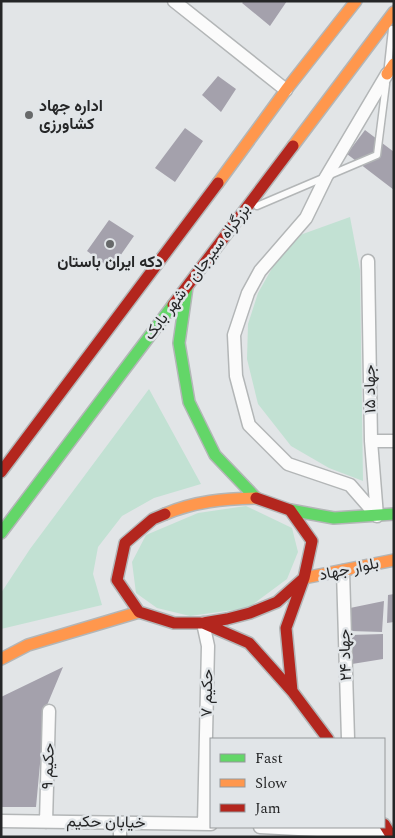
<svg xmlns="http://www.w3.org/2000/svg" width="395" height="838" font-family="Spectral,Vazirmatn,serif">
<rect width="100%" height="100%" fill="#e2e5e7"/>
<!-- green -->
<path fill="#c2e1d3" d="M350,217l10,53 3,211 -34,-13 -38,-22 -33,-42 -11,-45 1,-35 10,-31 17,-30 25,-28z
M149,389l52,95 -47,14 -32,18 -24,31 -5,27 9,31 -101,24v-36l29,-44z
M246,506l46,22 6,24 -11,27 -39,29 -58,8 -33,-8 -21,-15 -4,-31 14,-27 52,-22z"/>
<!-- building -->
<path fill="#a4a1ac" d="M244,1h43l-17,25 -28,-23z
M218,76l18,13 -15,23 -19,-17z
M185,128l18,13 -28,41 -20,-14z
M365,130l29,22v38l-47,-36z
M109,220l25,16 -23,33 -24,-18z
M394,594v28l-7,1 1,-28z
M384,601l-2,31 -32,-1v-23z
M383,634v25l-31,5 -2,-29z
M63,667l-18,43 -9,97h-35v-110z"/>
<g fill="none" stroke-linecap="round" stroke-linejoin="round">
<!-- lane casing -->
<g stroke="#b3b6b7" stroke-width="9">
<path id="lane" d="M388,66l4,-37
M257,206l120,-51 9,-71"/>
</g>
<!-- street casing -->
<g stroke="#b3b6b7" stroke-width="15">
<path id="street" d="M174,1l112,89
M368,261l3,180 6,75
M371,441h23
M377,516l-27,-31 -62,-21 -39,-39 -13,-49 -2,-41 14,-42 12,-22 46,-53 20,-41 61,-103
M343,571l5,168
M203,623l5,23 -4,178
M1,821l210,3
M46,822l3,-111
M260,827l134,7
M120,837v-14"/>
</g>
<!-- fast casing -->
<g stroke="#b3b6b7" stroke-width="14">
<path id="fast" d="M187,287l-8,56 10,59 26,53 41,43
M290,510l44,8 60,-4
M1,533l172,-228"/>
</g>
<!-- slow casing -->
<g stroke="#b3b6b7" stroke-width="14">
<path id="slow" d="M387,74l7,-10
M293,146l101,-134
M218,183l68,-93 70,-89
M165,514c31,-13 58,-15 91,-16
M304,578l90,-18
M1,659l27,-14 111,-33"/>
</g>
<!-- jam casing -->
<g stroke="#b3b6b7" stroke-width="14">
<path id="jam" d="M173,305l120,-159
M1,472l217,-289
M165,514l-12,5 -28,24 -8,37 22,32 35,11h29l24,-4 23,-6 27,-11 27,-24 8,-37 -22,-31 -34,-12
M203,623l46,20 43,48 36,48
M292,691l-6,-63 18,-50
M384,824l8,13"/>
</g>
<!-- lane -->
<use href="#lane" stroke="#fbfbfb" stroke-width="6"/>
<!-- street -->
<use href="#street" stroke="#fbfbfb" stroke-width="12"/>
<!-- fast -->
<use href="#fast" stroke="#63d668" stroke-width="11"/>
<!-- slow -->
<use href="#slow" stroke="#ff974d" stroke-width="11"/>
<!-- jam -->
<use href="#jam" stroke="#b3261e" stroke-width="11"/>
</g>
<!-- markers -->
<g fill="#67696a" stroke="#e1e5e8" stroke-width="2">
<circle cx="29" cy="115" r="5"/>
<circle cx="110" cy="244" r="5"/>
</g>
<g text-anchor="middle" dominant-baseline="central" stroke-width="5" stroke-linejoin="round" paint-order="stroke">
<!-- poi labels -->
<g font-size="16" font-weight="bold" fill="#252627" stroke="#e1e5e8" text-anchor="start">
<text x="39" y="106">اداره جهاد<tspan x="39" dy="18">کشاورزی</tspan></text>
<text x="110" y="262" text-anchor="middle">دکه ایران باستان</text>
</g>
<!-- street labels -->
<g font-size="16" fill="#252627" stroke="#e1e5e8">
<text transform="translate(197 272) rotate(-53)">بزرگراه سیرجان - شهر بابک</text>
<text transform="translate(370 389) rotate(-91)">جهاد ۱۵</text>
<text transform="translate(349 569) rotate(-12)">بلوار جهاد</text>
<text transform="translate(345 655) rotate(-92)">جهاد ۲۴</text>
<text transform="translate(207 693) rotate(-89)">حکیم ۷</text>
<text transform="translate(48 766) rotate(-88)">حکیم ۹</text>
<text transform="translate(106 822) rotate(1)">خیابان حکیم</text>
</g>
</g>
<!-- border -->
<rect width="395" height="838" fill="none" stroke="#252627" stroke-width="5"/>
<!-- legend -->
<rect x="210" y="738" width="175" height="90" fill="#e1e5e8" stroke="#96999b"/>
<rect x="220" y="754" width="25" height="8" fill="#63d668" stroke="#96999b"/>
<text x="255" y="763" font-size="15" fill="#252627">Fast</text>
<rect x="220" y="779" width="25" height="8" fill="#ff974d" stroke="#96999b"/>
<text x="255" y="788" font-size="15" fill="#252627">Slow</text>
<rect x="220" y="804" width="25" height="8" fill="#b3261e" stroke="#96999b"/>
<text x="255" y="813" font-size="15" fill="#252627">Jam</text>
</svg>
